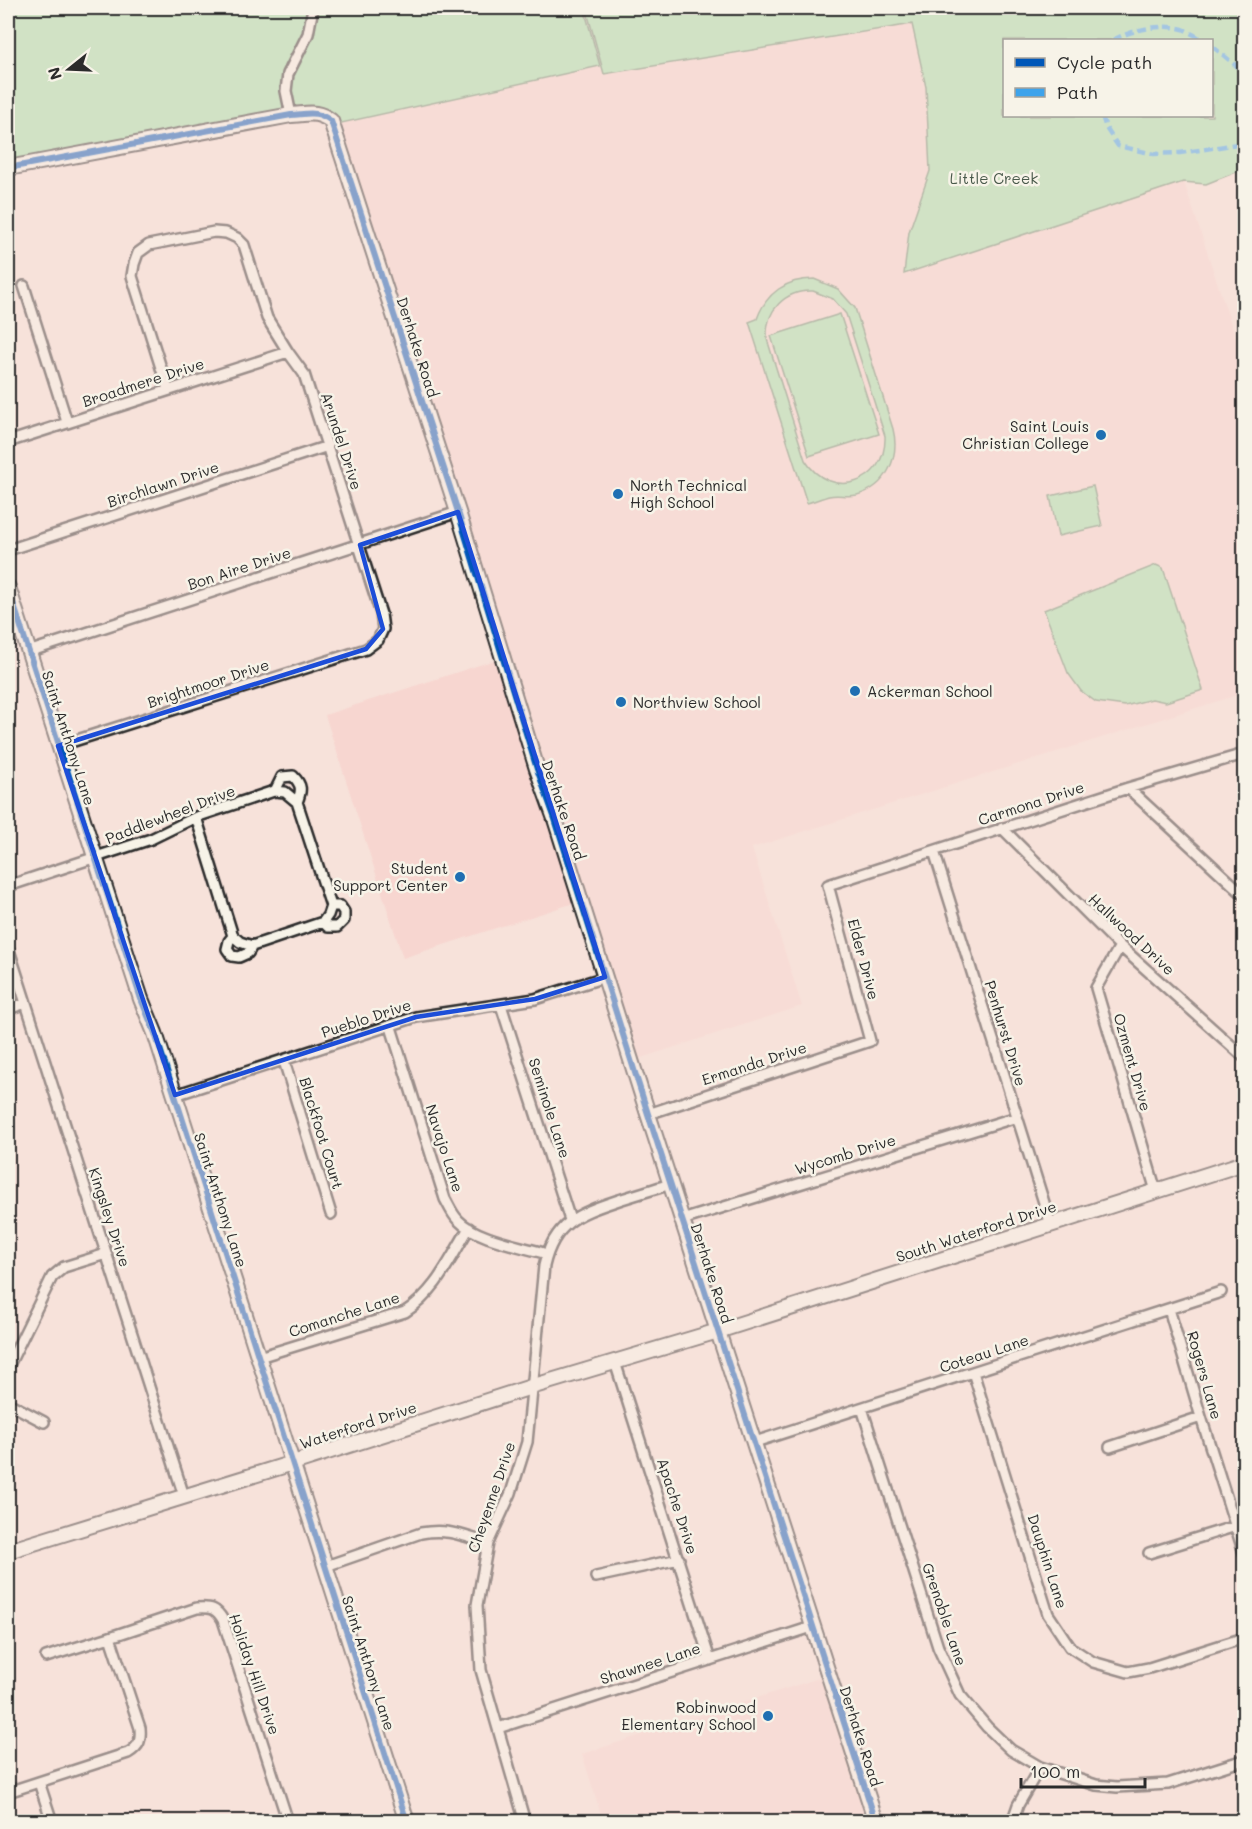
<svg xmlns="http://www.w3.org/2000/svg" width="1252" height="1829" font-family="Mali,sans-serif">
<rect width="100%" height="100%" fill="#f7e2da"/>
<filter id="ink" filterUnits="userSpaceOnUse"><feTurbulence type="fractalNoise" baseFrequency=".0167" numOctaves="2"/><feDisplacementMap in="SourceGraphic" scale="12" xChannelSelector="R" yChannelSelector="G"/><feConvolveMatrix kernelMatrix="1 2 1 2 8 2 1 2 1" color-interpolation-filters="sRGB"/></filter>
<g filter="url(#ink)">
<!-- built -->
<path fill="#f7d6d0" d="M930,10l100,222 154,-50 60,181v330l-492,155 50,158 -164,53 -301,-935 263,-58z
M498,659l79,243 -174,56 -78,-243z
M822,1677l47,144h-266l-21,-67z"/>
<!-- green -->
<path fill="#a3e3ac" stroke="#67876c" stroke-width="1.5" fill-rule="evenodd" d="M8,8h576l16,58 -263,58 -9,-12 -320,52z
M586,8h658v161l-38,15 -23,-2 -279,92 5,-42 21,-61 -4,-84 -14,-63 -308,50zM1004,40h208v76h-208z
M814,279l24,10 17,19 38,121c7,28 -6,58 -36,66 -10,2 -19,-1 -28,1 -7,2 -15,5 -22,7l-58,-181 8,-3c9,-26 29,-40 57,-40zM813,291l20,8 13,15 39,122c2,49 -55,65 -80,24l-38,-121c-2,-29 18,-49 46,-48z
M840,314l39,120 -70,22 -38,-120z
M1093,486l9,40 -44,10 -8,-40z
M1156,565l7,3 40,122 -37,12 -14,-3 -27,7 -29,-4 -15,-11 -13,-18 -24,-63z"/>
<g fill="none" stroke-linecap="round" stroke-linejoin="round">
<!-- stream -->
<path stroke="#59898f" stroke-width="2" d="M727,8l5,6"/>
<!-- street casing -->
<g stroke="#2b2b2b" stroke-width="14">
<path id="street" d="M291,115l-5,-24 2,-17 20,-40 5,-26
M24,286l43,136
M8,442l280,-90
M8,550l320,-104
M28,652l430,-140
M58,746l308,-97 12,-9 5,-11 -2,-15 -77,-240 -16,-22 -21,-34 -23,-73 -7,-7 -11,-5 -12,-1 -65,13 -11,8 -4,11 -2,12 36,114
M1128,788l116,107
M275,791l7,-14 11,-1c9,9 9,14 4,26
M1002,828l118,118 124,111
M934,851l117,374
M8,886l143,-47 45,-22 78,-26 11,1 12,10 34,104 -3,9 -5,7 -71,24 -12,-4 -7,-6 -37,-119
M323,922l5,5h9l7,-7v-8l-4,-6h-9
M233,936l-4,5 -2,8 5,7 7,1 9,-4 4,-7
M1120,946l-24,42 60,203
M8,947l176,549
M501,1005l69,215
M8,1009l18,-6
M391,1027l54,172c4,7 7,15 13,21 18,19 63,26 89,34
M284,1061l47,153
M175,1095l241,-78 119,-18 70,-22
M648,1114l222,-73 -42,-156 300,-97 116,-34
M682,1220l335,-103
M1169,1309l32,108 43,136
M259,1357l146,-45c31,-20 45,-53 64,-84
M615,1362l95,298
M8,1367l44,-90 12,-10 42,-13
M973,1372l75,242 22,33 23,15 35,10 21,-4 95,-30
M8,1403l36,19
M862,1408l76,239 22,48 27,32 24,23 29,17 56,18 21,2 51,-3 76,-24
M755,1442l466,-150
M1110,1447l91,-30
M1149,1553l87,-27
M326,1566l95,-33c27,-5 42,3 67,10
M596,1577l83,-18
M46,1657l64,-20
M498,1728l314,-101
M39,1782l13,40
M8,1792l120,-39c12,-7 13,-13 12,-25l-30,-91 87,-29c14,-1 19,0 26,12l65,202
M525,1822l-44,-152 -4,-65 11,-62 23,-50 16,-51 17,-176c10,-43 33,-52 72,-65 18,-6 36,-11 54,-17
M1012,1822l6,-17 22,-38"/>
</g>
<!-- secondary casing -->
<g stroke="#2b2b2b" stroke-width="18">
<path id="secondary" d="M8,168l283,-53c17,-1 26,-5 40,6l127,391 79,257 18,50 93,295 228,708
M8,587l133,412 14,34 252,789
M8,1551l285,-88 238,-76 187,-56 526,-168"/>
</g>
<!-- street -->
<use href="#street" stroke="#f7f3e8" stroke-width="9"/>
<!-- secondary -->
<use href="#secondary" stroke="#f7f3e8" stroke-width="14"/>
<!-- quiet -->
<path stroke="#3ea3eb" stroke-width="4.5" stroke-dasharray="9 4.5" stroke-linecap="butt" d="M1113,40c19,-10 48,-17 70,-11 7,3 14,8 21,11
M1212,46l32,26
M1102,116l4,12 12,18 36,8 26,-1 64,-10"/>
<!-- cycleway casing -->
<g stroke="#f7f3e8" stroke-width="10">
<path id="cycleway" d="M8,168l283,-53c17,-1 26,-5 40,6l127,391 79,257 18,50 93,295 228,708
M8,587l133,412 14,34 252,789"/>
</g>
<!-- cycleway -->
<use href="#cycleway" stroke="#0057b8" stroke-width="6"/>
</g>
</g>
<!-- marked area -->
<path d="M0 0H1252V1829H0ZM458,512l147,465 -70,22 -119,18 -241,78 -117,-349 308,-97 17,-20 -23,-84z" fill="#f7e2da" fill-opacity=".55" fill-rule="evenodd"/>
<path fill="none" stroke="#1d4ed8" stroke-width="4.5" stroke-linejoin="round" d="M458,512l147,465 -70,22 -119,18 -241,78 -117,-349 308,-97 17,-20 -23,-84z"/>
<!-- markers -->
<g fill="#1f6fb2" stroke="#f7f3e8" stroke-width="2">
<circle cx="1101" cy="435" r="6"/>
<circle cx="618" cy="494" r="6"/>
<circle cx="855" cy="691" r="6"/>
<circle cx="621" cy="702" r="6"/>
<circle cx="460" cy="877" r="6"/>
<circle cx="768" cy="1716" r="6"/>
</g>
<g text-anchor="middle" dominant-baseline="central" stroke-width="5" stroke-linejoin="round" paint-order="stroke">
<!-- park labels -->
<g font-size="15" fill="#49594b" stroke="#f7f3e8">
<text x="994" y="178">Little Creek</text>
</g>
<!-- street labels -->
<g font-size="15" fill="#2b2b2b" stroke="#f7f3e8">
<text transform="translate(418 347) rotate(72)">Derhake Road</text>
<text transform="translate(143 382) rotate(-18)">Broadmere Drive</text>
<text transform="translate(342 441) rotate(72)">Arundel Drive</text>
<text transform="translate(163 484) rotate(-18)">Birchlawn Drive</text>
<text transform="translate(239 568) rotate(-18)">Bon Aire Drive</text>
<text transform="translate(208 683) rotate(-18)">Brightmoor Drive</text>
<text transform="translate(69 738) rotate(72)">Saint Anthony Lane</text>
<text transform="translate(1031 803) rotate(-18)">Carmona Drive</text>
<text transform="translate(564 810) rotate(71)">Derhake Road</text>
<text transform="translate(170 814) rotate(-21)">Paddlewheel Drive</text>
<text transform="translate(1132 934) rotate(43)">Hallwood Drive</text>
<text transform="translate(864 959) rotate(75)">Elder Drive</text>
<text transform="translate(366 1018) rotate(-18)">Pueblo Drive</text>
<text transform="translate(1006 1033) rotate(73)">Penhurst Drive</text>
<text transform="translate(1133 1062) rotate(74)">Ozment Drive</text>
<text transform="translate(754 1063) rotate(-18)">Ermanda Drive</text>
<text transform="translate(550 1108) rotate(72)">Seminole Lane</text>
<text transform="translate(322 1133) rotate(73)">Blackfoot Court</text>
<text transform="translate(445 1148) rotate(72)">Navajo Lane</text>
<text transform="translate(845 1154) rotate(-17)">Wycomb Drive</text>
<text transform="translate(221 1200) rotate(72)">Saint Anthony Lane</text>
<text transform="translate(110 1217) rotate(72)">Kingsley Drive</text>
<text transform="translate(976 1231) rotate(-18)">South Waterford Drive</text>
<text transform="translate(712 1273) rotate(72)">Derhake Road</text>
<text transform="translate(344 1314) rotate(-18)">Comanche Lane</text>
<text transform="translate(984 1353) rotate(-18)">Coteau Lane</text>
<text transform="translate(1205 1375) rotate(74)">Rogers Lane</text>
<text transform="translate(358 1425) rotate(-18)">Waterford Drive</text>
<text transform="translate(491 1497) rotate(-71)">Cheyenne Drive</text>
<text transform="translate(678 1506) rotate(72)">Apache Drive</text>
<text transform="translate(1048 1561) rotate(72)">Dauphin Lane</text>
<text transform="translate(945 1614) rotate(71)">Grenoble Lane</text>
<text transform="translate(369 1663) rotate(72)">Saint Anthony Lane</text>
<text transform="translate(650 1663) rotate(-18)">Shawnee Lane</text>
<text transform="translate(255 1674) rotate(71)">Holiday Hill Drive</text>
<text transform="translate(861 1736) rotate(72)">Derhake Road</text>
</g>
<!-- poi labels -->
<g font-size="15" fill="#2b2b2b" stroke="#f7f3e8" text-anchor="end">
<text x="1089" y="426">Saint Louis<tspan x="1089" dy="17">Christian College</tspan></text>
<text x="630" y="485" text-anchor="start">North Technical<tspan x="630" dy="17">High School</tspan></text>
<text x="867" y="691" text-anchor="start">Ackerman School</text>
<text x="633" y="702" text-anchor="start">Northview School</text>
<text x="448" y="868">Student<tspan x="448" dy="17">Support Center</tspan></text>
<text x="756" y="1707">Robinwood<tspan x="756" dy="17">Elementary School</tspan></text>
</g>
</g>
<!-- margin -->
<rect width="1252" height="1829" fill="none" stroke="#f7f3e8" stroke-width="30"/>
<rect x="15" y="15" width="1222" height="1799" fill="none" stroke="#2b2b2b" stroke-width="2" filter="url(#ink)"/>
<!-- legend -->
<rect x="1003" y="39" width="210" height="78" fill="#f7f3e8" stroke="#a5a39c" stroke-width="1.5"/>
<rect x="1015" y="58" width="30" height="9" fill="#0057b8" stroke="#a5a39c" stroke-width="1.5"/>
<text x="1057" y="69" font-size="18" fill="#2b2b2b">Cycle path</text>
<rect x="1015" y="88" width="30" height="9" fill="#3ea3eb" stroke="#a5a39c" stroke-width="1.5"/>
<text x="1057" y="99" font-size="18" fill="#2b2b2b">Path</text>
<!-- north arrow -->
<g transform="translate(69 69) rotate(252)" stroke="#f7f3e8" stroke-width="4.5" paint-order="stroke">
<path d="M0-4.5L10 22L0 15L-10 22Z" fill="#2b2b2b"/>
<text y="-9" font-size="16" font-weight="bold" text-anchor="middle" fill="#2b2b2b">N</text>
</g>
<!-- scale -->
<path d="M1021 1778v9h124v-9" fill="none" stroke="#2b2b2b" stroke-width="3"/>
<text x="1030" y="1778" font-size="18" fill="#2b2b2b" stroke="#f7f3e8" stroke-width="4.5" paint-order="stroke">100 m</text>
</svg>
